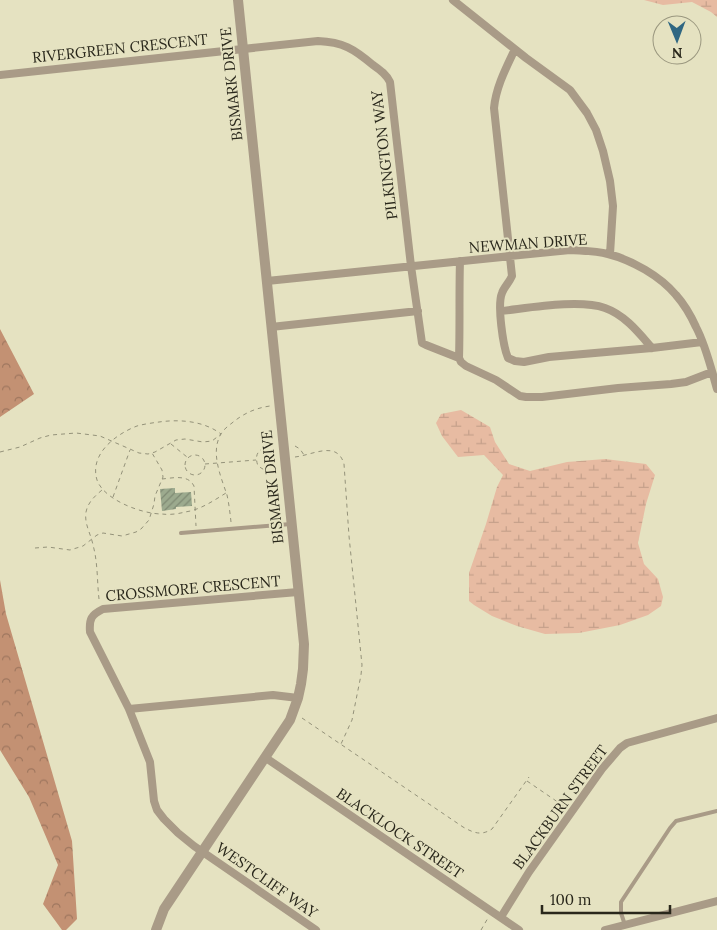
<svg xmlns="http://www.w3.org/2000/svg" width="717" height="930" font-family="Lora,serif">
<defs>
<pattern id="forest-crowns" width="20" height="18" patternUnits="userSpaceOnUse" patternTransform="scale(1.25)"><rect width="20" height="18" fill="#c39173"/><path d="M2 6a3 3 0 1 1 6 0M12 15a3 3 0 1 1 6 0" fill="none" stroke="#9e765e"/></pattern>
<pattern id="wetland-marsh" width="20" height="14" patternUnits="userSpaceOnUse" patternTransform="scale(1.25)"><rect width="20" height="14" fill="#e7bba2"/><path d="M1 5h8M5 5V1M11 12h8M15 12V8" fill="none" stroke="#c6a18b"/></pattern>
<pattern id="building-hatch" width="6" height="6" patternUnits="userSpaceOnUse" patternTransform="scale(1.25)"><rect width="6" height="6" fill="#9caa8e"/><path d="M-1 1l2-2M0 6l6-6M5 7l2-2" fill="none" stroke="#7f8a73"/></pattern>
</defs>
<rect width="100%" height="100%" fill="#e5e2c1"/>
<!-- forest -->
<path fill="url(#forest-crowns)" d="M0,329l34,65 -34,23z
M0,580l6,34 66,227 5,78 -11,11h-4l-19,-26 15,-39 -29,-68 -29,-47z"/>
<!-- wetland -->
<path fill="url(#wetland-marsh)" d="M644,0h73v17l-6,-5 -19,-10 -29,3z
M461,410l29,17 5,15 14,22 21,7 37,-9 38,-3 41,5 9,11 -9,29 -8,39 6,21 14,15 5,18 -2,9 -13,9 -28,10 -41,8 -34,1 -28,-8 -25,-10 -18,-11 -5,-4v-28l17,-49 11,-37 6,-12 -19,-20 -26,2 -16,-21 -6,-13 5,-9z"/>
<!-- building -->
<path fill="url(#building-hatch)" d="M175,488v5l16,-1 1,14 -16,1v2l-14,2 -2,-22z"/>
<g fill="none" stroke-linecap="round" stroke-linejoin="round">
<!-- path -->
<path stroke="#94927a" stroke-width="1" stroke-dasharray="4 4" stroke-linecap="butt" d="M171,444l16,13
M295,446l5,3 4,6
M0,452l20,-5 20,-9 11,-3 25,-2 24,3 39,17 9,1 7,-2 21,-12 9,-1 18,3 9,-1 9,-7c-17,-13 -41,-15 -62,-12 -7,1 -15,2 -22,4 -21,8 -48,28 -40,54 7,20 45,34 65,34 7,1 16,0 23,-2 15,-2 28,-11 41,-19
M185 465a10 10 0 1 1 20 0a10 10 0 1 1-20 0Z
M295,457c18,-2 42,-17 49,7l5,72 13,129 -1,10 -9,45 -11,24
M205,464l51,-4
M271,471h-5l-8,-5c-5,-14 3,-19 16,-20
M162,479c11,-1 26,-5 32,7l2,40
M113,497l17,-47
M231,522c-1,-9 -2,-18 -4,-27 -6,-18 -17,-43 -6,-61 2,-4 7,-8 11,-11 12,-10 24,-15 38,-17
M35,548l13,-1 22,3 13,-4 14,-11 6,-2 19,3 14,-4 5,-3 8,-9 5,-16 1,-8 8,-19 -1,-7 -10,-17
M99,599c-2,-17 -1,-36 -6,-54 -2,-11 -9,-21 -7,-33 2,-10 9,-16 16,-22
M302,718l161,109c11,6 18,9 29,2l37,-52
M527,781l38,26
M481,930l7,-12"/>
<!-- service -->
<path stroke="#a99b87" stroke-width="4" d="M181,533l110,-9
M625,925l-4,-12v-11l49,-74 6,-7 41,-10"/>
<!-- minor -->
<path stroke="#a99b87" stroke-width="8" d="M453,0l73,58 44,32 17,23 9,17 7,21 7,30 3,25 -3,48
M515,49c-9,19 -19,38 -21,59l18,168c-3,7 -8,11 -10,17 -5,12 1,53 6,65l7,3 9,1 25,-5 103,-9 50,-6
M0,75l318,-34c25,1 36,8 55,24 7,5 13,9 17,17l21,184 11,77 4,2 33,13 2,4 5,4 30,14 24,16 6,1h16l76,-9 53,-4 15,-2 26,-10
M267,281l303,-31c13,1 26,1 38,4 24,6 52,22 68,41 8,9 15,21 20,32 10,19 15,41 21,62
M501,311c28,-3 78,-12 104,-3 20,7 34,25 47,40
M271,327l147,-16
M459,358c1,-33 0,-65 1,-97
M298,592l-195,17c-12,6 -14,10 -13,23l39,77 21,53 4,39 3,9 7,9 14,14 16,13 122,84
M129,709l144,-14 25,3
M266,758l253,172
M501,917l28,-45 73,-103 18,-21 7,-5 90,-25
M605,930l112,-29"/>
<!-- tertiary -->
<path stroke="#a99b87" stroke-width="10" d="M156,930l8,-21 126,-189 8,-22 3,-14 2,-15 1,-25 -66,-644"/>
</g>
<g text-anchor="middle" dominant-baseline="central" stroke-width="4" stroke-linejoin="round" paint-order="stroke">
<!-- street labels -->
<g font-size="15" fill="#29271b" stroke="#e5e2c1">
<text transform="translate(120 48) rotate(-6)">RIVERGREEN CRESCENT</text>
<text transform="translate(231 84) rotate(-96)">BISMARK DRIVE</text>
<text transform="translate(384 155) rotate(-97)">PILKINGTON WAY</text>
<text transform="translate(528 243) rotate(-4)">NEWMAN DRIVE</text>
<text transform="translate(272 487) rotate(-96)">BISMARK DRIVE</text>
<text transform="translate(193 588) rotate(-5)">CROSSMORE CRESCENT</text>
<text transform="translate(560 807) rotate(-54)">BLACKBURN STREET</text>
<text transform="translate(400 833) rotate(34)">BLACKLOCK STREET</text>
<text transform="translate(267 880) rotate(35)">WESTCLIFF WAY</text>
</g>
</g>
<!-- north arrow -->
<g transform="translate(677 40) rotate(179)"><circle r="24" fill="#e5e2c1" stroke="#9a977f"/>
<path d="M0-4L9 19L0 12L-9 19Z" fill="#306782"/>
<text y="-8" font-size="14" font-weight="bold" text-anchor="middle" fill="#29271b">N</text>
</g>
<!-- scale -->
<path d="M542 905v8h128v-8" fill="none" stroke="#29271b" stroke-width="2.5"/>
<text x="550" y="905" font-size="15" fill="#29271b" stroke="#e5e2c1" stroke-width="4" paint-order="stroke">100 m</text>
</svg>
